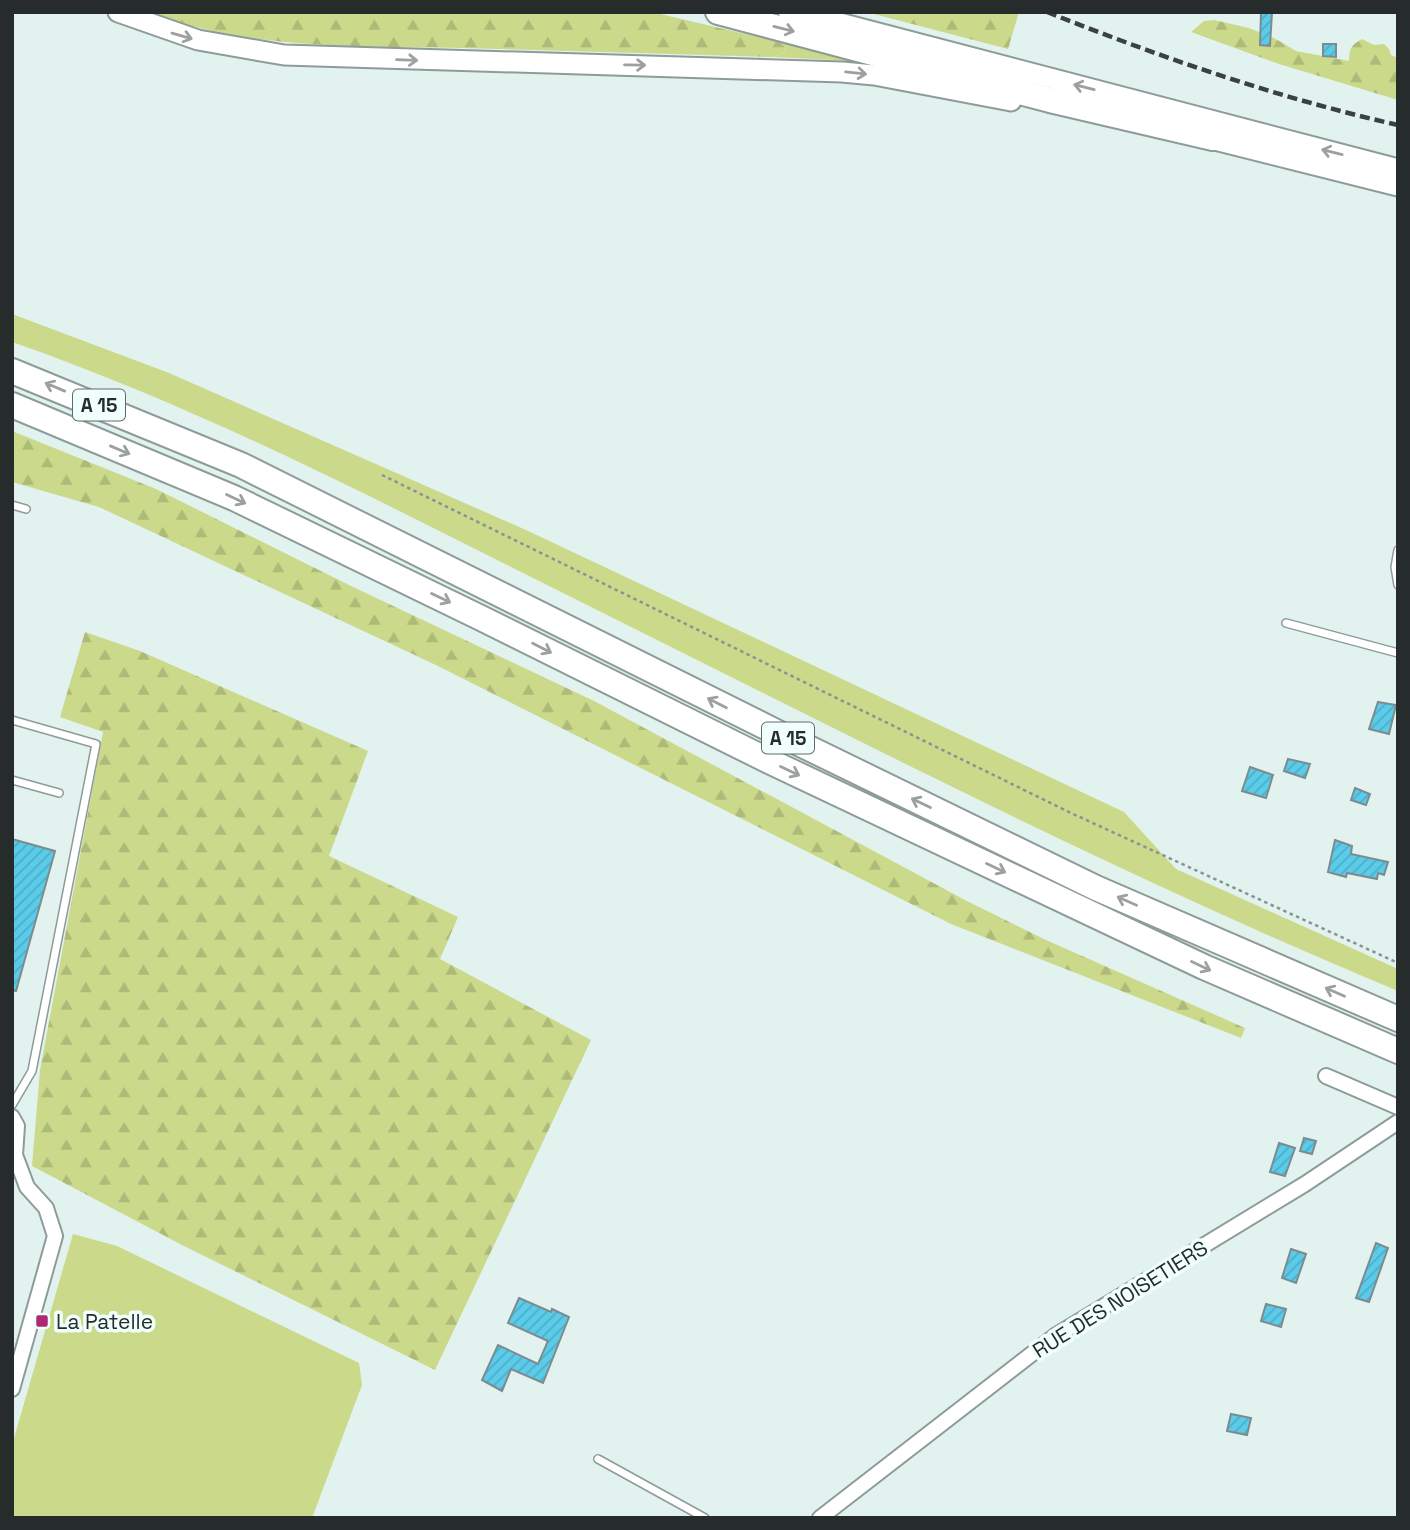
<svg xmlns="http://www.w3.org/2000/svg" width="1410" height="1530" font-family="'Space Grotesk',sans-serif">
<defs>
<pattern id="forest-firs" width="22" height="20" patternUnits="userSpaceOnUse" patternTransform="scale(1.75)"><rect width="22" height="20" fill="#cbd98b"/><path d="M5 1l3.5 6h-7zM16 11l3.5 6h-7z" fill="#aeba78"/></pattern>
<pattern id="building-hatch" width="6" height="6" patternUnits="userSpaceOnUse" patternTransform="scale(1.75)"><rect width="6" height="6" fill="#5acbe8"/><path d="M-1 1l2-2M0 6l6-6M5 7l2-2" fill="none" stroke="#4eaec7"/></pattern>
</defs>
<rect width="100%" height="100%" fill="#e2f2ef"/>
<!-- grass -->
<path fill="#cbd98b" d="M779,42l102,19 8,7 -53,-8 -63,-3 11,-4 1,-6z
M12,314l157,59 357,157 598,282 52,57 222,100v22c-289,-120 -567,-265 -847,-404 -176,-88 -352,-180 -539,-245z
M73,1234l44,12 242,117 3,22 -50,133h-300v-73z"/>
<!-- forest -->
<path fill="url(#forest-firs)" d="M148,12h504l127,30 6,5 -1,6 -11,4c-103,-3 -206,-6 -309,-9 -106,-2 -216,2 -316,-36z
M866,12h153l-11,37z
M1214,20l35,8 25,10 22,13 53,10c0,-12 2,-16 13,-22l12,6 10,-1 5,5 2,6 7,3v42l-119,-36 -88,-32 13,-11z
M12,431l144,58 197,98 241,114 371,199 81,40 199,88 -4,10 -290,-114 -513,-258 -339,-159 -87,-25z
M85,632l55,19 228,100 -39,105 129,61 -18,42 151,81 -156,330 -253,-125 -150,-79 8,-96 63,-338 -43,-15z"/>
<!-- building -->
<path fill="url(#building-hatch)" stroke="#7d8b8f" stroke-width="2" d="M1261,12h11l-2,34 -10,-1z
M1323,44h13v13l-13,-1z
M1378,702l18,3 -7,29 -20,-5z
M1288,759l22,5 -5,14 -21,-7z
M1250,767l23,8 -7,23 -24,-7z
M1355,788l15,6 -4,11 -15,-5z
M12,839l43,12 -39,140 -4,-1z
M1335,840l17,6 -1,8 37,8 -4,13 -6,-2 -1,6 -30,-6 -1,4 -18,-5z
M1304,1138l12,3 -4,13 -12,-3z
M1279,1143l16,5 -10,28 -15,-4z
M1376,1243l12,5 -19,54 -13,-4z
M1291,1249l15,5 -10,29 -14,-5z
M519,1298l32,14 1,-3 17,8 -26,66 -32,-14 -9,22 -20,-11 16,-35 40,19 10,-23 -40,-18z
M1266,1304l20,5 -5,18 -20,-6z
M1231,1414l20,4 -4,17 -20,-4z"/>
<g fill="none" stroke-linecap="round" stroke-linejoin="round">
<!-- lane casing -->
<g stroke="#8d9b99" stroke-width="10">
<path id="lane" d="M12,505l14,4
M1398,550l-3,17 3,18
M1286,623l112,30
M12,720l84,24 -64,327 -20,34
M12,780l47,13
M598,1459l107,59"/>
</g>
<!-- street casing -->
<g stroke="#8d9b99" stroke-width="18">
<path id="street" d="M1326,1076l72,31
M12,1117l5,9 -2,29 12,32 19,21 9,28 -43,153
M820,1518l235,-182 250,-152 93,-62"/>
</g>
<!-- secondary casing -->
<g stroke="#8d9b99" stroke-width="23">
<path id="secondary" d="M118,12l80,28 86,15 558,17 32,3 137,26
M809,15l589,154
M1199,136l199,50"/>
</g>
<!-- highway casing -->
<g stroke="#8d9b99" stroke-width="28">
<path id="highway" d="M718,12l332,88 163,38
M791,12l30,8
M12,371l229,94 541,270 314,153 302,131
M12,405l222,93 247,120 288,143 435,206 194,84"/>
</g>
<!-- path -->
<path stroke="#889492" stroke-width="2.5" stroke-dasharray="3.5 3.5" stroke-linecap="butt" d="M382,475l689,338 327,150"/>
<!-- lane -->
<use href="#lane" stroke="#fff" stroke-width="7"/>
<!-- street -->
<use href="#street" stroke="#fff" stroke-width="14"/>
<!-- secondary -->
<use href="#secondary" stroke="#fff" stroke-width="19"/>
<!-- highway -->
<use href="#highway" stroke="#fff" stroke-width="24"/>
<!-- rail -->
<path stroke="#3a4140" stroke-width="4.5" stroke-dasharray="10 5" stroke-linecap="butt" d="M1047,12c113,45 231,86 351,113"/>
</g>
<!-- one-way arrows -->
<defs><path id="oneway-shaft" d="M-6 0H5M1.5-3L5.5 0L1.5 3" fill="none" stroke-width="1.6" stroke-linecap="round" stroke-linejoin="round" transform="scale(1.75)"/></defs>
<g stroke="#9da0a0">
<use href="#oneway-shaft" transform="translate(784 29) rotate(14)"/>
<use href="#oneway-shaft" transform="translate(182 36) rotate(16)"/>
<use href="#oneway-shaft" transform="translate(407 60) rotate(2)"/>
<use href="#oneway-shaft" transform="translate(635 65) rotate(1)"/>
<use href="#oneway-shaft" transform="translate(856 73) rotate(6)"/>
<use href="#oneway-shaft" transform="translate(1084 87) rotate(-166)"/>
<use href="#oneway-shaft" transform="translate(1332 152) rotate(-166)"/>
<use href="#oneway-shaft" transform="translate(55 387) rotate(-157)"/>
<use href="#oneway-shaft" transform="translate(120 450) rotate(23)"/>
<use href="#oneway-shaft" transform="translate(236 499) rotate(25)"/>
<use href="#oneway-shaft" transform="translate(441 598) rotate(26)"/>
<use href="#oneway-shaft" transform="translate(542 648) rotate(27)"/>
<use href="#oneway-shaft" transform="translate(717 703) rotate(-153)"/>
<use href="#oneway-shaft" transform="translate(790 771) rotate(25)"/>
<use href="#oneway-shaft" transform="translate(921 803) rotate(-154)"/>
<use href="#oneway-shaft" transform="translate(996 868) rotate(25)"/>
<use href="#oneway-shaft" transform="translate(1127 901) rotate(-156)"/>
<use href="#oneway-shaft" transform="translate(1201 966) rotate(25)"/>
<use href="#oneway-shaft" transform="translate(1335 992) rotate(-156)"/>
</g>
<!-- markers -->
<rect fill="#ad2973" stroke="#f0fffc" stroke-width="2.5" x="35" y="1314" width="14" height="14" rx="3.5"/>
<g text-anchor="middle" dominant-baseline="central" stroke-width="7" stroke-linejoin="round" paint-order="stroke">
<!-- shield labels -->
<g fill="#f0fffc" stroke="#636b6a" stroke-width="2">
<rect x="73" y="389.5" width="52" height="31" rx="5"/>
<rect x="762" y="722.5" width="52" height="31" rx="5"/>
</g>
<g font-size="19" font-weight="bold" fill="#262c2b">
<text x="99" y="405">A 15</text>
<text x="788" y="738">A 15</text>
</g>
<!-- street labels -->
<g font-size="21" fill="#262c2b" stroke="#f0fffc">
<text transform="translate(1120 1299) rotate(-32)">RUE DES NOISETIERS</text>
</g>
<!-- poi labels -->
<g font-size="21" fill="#262c2b" stroke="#f0fffc" text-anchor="start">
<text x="56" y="1321">La Patelle</text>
</g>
</g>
<!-- border -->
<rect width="1410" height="1530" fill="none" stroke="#262c2b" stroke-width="28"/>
</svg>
